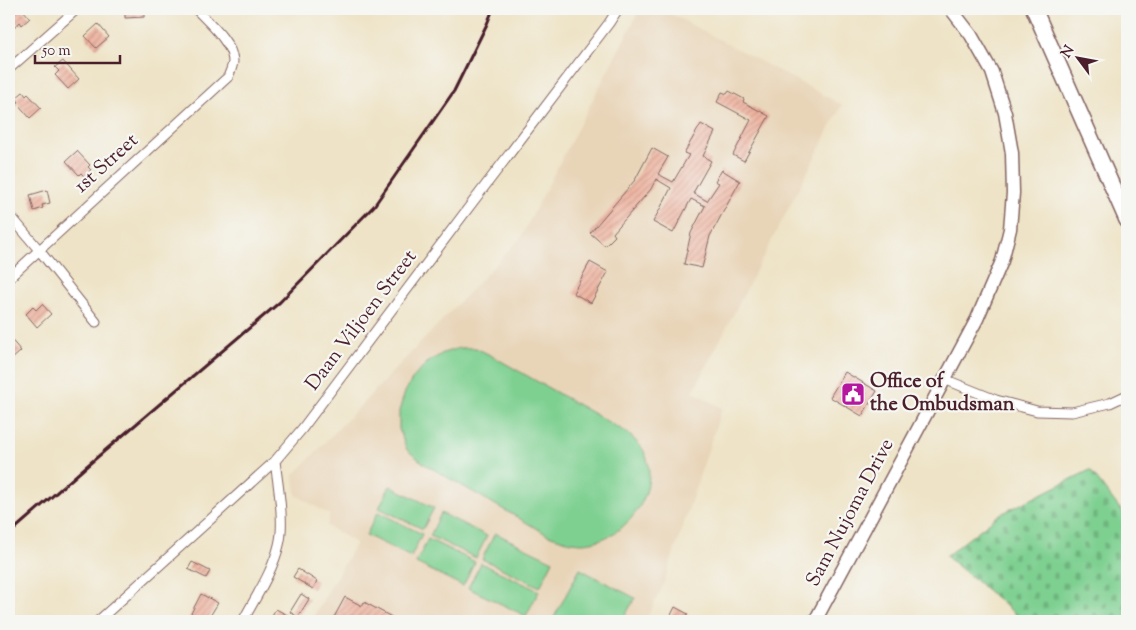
<svg xmlns="http://www.w3.org/2000/svg" width="1136" height="630" font-family="'Sorts Mill Goudy',serif">
<defs>
<pattern id="cemetery-stones" width="16" height="16" patternUnits="userSpaceOnUse" patternTransform="scale(1.25)"><rect width="16" height="16" fill="#7ed091"/><path d="M2 7V4a2 2 0 0 1 4 0v3zM10 15v-3a2 2 0 0 1 4 0v3z" fill="#6eb27d"/></pattern>
<pattern id="building-hatch" width="6" height="6" patternUnits="userSpaceOnUse" patternTransform="scale(1.25)"><rect width="6" height="6" fill="#eeb09c"/><path d="M-1 1l2-2M0 6l6-6M5 7l2-2" fill="none" stroke="#c38f7f"/></pattern>
</defs>
<rect width="100%" height="100%" fill="#f6f6f2"/>
<filter id="ink" filterUnits="userSpaceOnUse"><feTurbulence type="fractalNoise" baseFrequency=".02" numOctaves="2"/><feDisplacementMap in="SourceGraphic" scale="10" xChannelSelector="R" yChannelSelector="G"/><feConvolveMatrix kernelMatrix="1 2 1 2 8 2 1 2 1" color-interpolation-filters="sRGB"/></filter>
<filter id="wash" filterUnits="userSpaceOnUse"><feTurbulence type="fractalNoise" baseFrequency=".0096" numOctaves="4" result="noise"/><feDisplacementMap in="SourceGraphic" scale="20" xChannelSelector="R" yChannelSelector="G"/><feGaussianBlur stdDeviation="1.12" result="paint"/><feColorMatrix in="noise" values="0 0 0 0 0 0 0 0 0 0 0 0 0 0 0 0 0 1.4 0 .05"/><feComposite in="paint" operator="in"/></filter>
<g filter="url(#wash)">
<rect width="100%" height="100%" fill="#eee3c6"/>
<!-- built -->
<path fill="#e8d4b7" d="M640,9h22l180,96 -149,287 29,16 -59,178 -18,35h-137l-14,-7 -4,7h-179l45,-78 -29,-17 3,-11 -34,-20 -2,-20 226,-236z"/>
<!-- cemetery -->
<path fill="url(#cemetery-stones)" stroke="#64785e" d="M1090,470l37,48v103h-104l-25,-22 -52,-43 53,-41z"/>
<!-- garden -->
<path fill="#7ed091" stroke="#64785e" d="M459,348h17l18,9 132,75c9,8 18,15 21,27 11,39 -25,83 -65,84 -12,0 -24,-5 -34,-8l-122,-70 -19,-15 -8,-21v-18l6,-19 8,-14 14,-15 16,-10z
M390,486l44,22 -11,21 -44,-21z
M378,512l44,22 -11,23 -45,-22z
M441,513l46,23 -11,22 -46,-22z
M495,533l58,28 -13,26 -58,-28z
M428,539l47,23 -12,24 -47,-23z
M481,563l58,28 -13,25 -58,-28z
M580,569l55,29 -13,23h-70z"/>
<g id="blocks">
<!-- building -->
<path fill="url(#building-hatch)" d="M14,9h8l8,9 -8,7 -2,-3 -7,6 -4,-5v-10z
M125,9h19v8l-19,1z
M98,24l11,13 -13,11 -11,-12z
M63,61l16,18 -11,10 -13,-14 4,-4 -4,-4z
M729,91l15,8 -1,3 26,14 -25,45 -11,-6 18,-35 -34,-18 5,-10 5,2z
M23,92l3,4 2,-2 13,14 -11,10 -13,-15 2,-1 -3,-4z
M701,124l14,8 -12,24 8,5 -18,32 14,8 12,-18 -4,-2 7,-11 18,11 -30,55 -8,32 -18,-4 7,-31 14,-27 -14,-7 -18,34 -20,-11 18,-34 -15,-9 -5,10 -38,44 2,3 -10,10 -15,-13 45,-53 17,-32 16,9 -10,17 15,8 16,-27 -5,-2z
M77,151l13,14 -2,2 3,3 -7,6 -3,-3 -2,2 -13,-14z
M47,190l3,13 -8,2 1,3 -9,3 -4,-16z
M590,262l18,10 -17,31 -18,-10z
M42,304l9,10 -14,13 -11,-13 7,-7 3,3z
M9,337l12,14 -11,10 -1,-1z
M845,372l32,19 -15,25 -32,-19z
M192,562l18,9 -4,7 -18,-9z
M298,569l19,12 -4,8 -20,-12z
M201,594l17,9 -11,18h-15l-4,-2z
M301,594l8,5 -11,18 -8,-5z
M345,597l17,9 2,-4 35,19h-67z
M675,607l13,7 -4,7h-16z
M276,609l13,7 -3,5h-4l-10,-6z"/>
</g>
</g>
<g filter="url(#ink)">
<use href="#blocks" fill-opacity="0" stroke="#836461" stroke-width="1"/>
<g fill="none" stroke-linecap="round" stroke-linejoin="round">
<!-- minor casing -->
<g stroke="#836461" stroke-width="11">
<path id="minor" d="M9,69l68,-60
M9,214l30,36 57,72
M9,278l219,-201c2,-5 5,-11 5,-16 -1,-19 -25,-39 -37,-52
M944,379l52,21 41,11 35,1 38,-9 17,-8
M98,621l177,-160 27,-32 167,-222 140,-184 9,-14
M243,621c12,-23 30,-50 36,-76 6,-22 -1,-60 -4,-84"/>
</g>
<!-- secondary casing -->
<g stroke="#836461" stroke-width="15">
<path id="secondary" d="M815,621l162,-302 25,-58 8,-32 3,-36 -1,-40 -7,-40 -13,-41 -21,-37 -20,-26"/>
</g>
<!-- trunk casing -->
<g stroke="#836461" stroke-width="18">
<path id="trunk" d="M1034,9l93,211"/>
</g>
<!-- minor -->
<use href="#minor" stroke="#fff" stroke-width="9"/>
<!-- secondary -->
<use href="#secondary" stroke="#fff" stroke-width="12"/>
<!-- trunk -->
<use href="#trunk" stroke="#fff" stroke-width="15"/>
<!-- rail -->
<path stroke="#4a1f2b" stroke-width="3" d="M9,534l79,-69 192,-163 94,-96 80,-115 33,-67 6,-15"/>
</g>
</g>
<!-- icons -->
<defs>
<g id="civic-square" transform="scale(1.25)"><rect x="-9" y="-9" width="18" height="18" rx="4" fill="#b5179e" stroke="#f6f6f2"/><path d="M-.6-6.5H3V-4.5H.6V-3L4-1V1h2V6H-6V1h2V-1L-.6-3ZM-1.2 2.5V6h2.4V2.5Z" fill="#fff"/></g>
</defs>
<g fill-rule="evenodd">
<use href="#civic-square" x="853" y="394"/>
</g>
<g text-anchor="middle" dominant-baseline="central" stroke-width="4.5" stroke-linejoin="round" paint-order="stroke">
<!-- street labels -->
<g font-size="20" fill="#4a1f2b" stroke="#f6f6f2">
<text transform="translate(107 164) rotate(-42)">1st Street</text>
<text transform="translate(362 321) rotate(-53)">Daan Viljoen Street</text>
<text transform="translate(851 513) rotate(-62)">Sam Nujoma Drive</text>
</g>
<!-- poi labels -->
<g font-size="20" font-weight="bold" fill="#4a1f2b" stroke="#f6f6f2" text-anchor="start">
<text x="870" y="382">Office of<tspan x="870" dy="23">the Ombudsman</tspan></text>
</g>
</g>
<!-- margin -->
<rect width="1136" height="630" fill="none" stroke="#f6f6f2" stroke-width="30"/>
<!-- north arrow -->
<g transform="translate(1078 58) rotate(302)" stroke="#f6f6f2" stroke-width="4" paint-order="stroke">
<path d="M0-4L9 19L0 12L-9 19Z" fill="#4a1f2b"/>
<text y="-8" font-size="14" font-weight="bold" text-anchor="middle" fill="#4a1f2b">N</text>
</g>
<!-- scale -->
<path d="M35 55v8h85v-8" fill="none" stroke="#4a1f2b" stroke-width="2.5"/>
<text x="42" y="55" font-size="15" fill="#4a1f2b" stroke="#f6f6f2" stroke-width="4" paint-order="stroke">50 m</text>
</svg>
